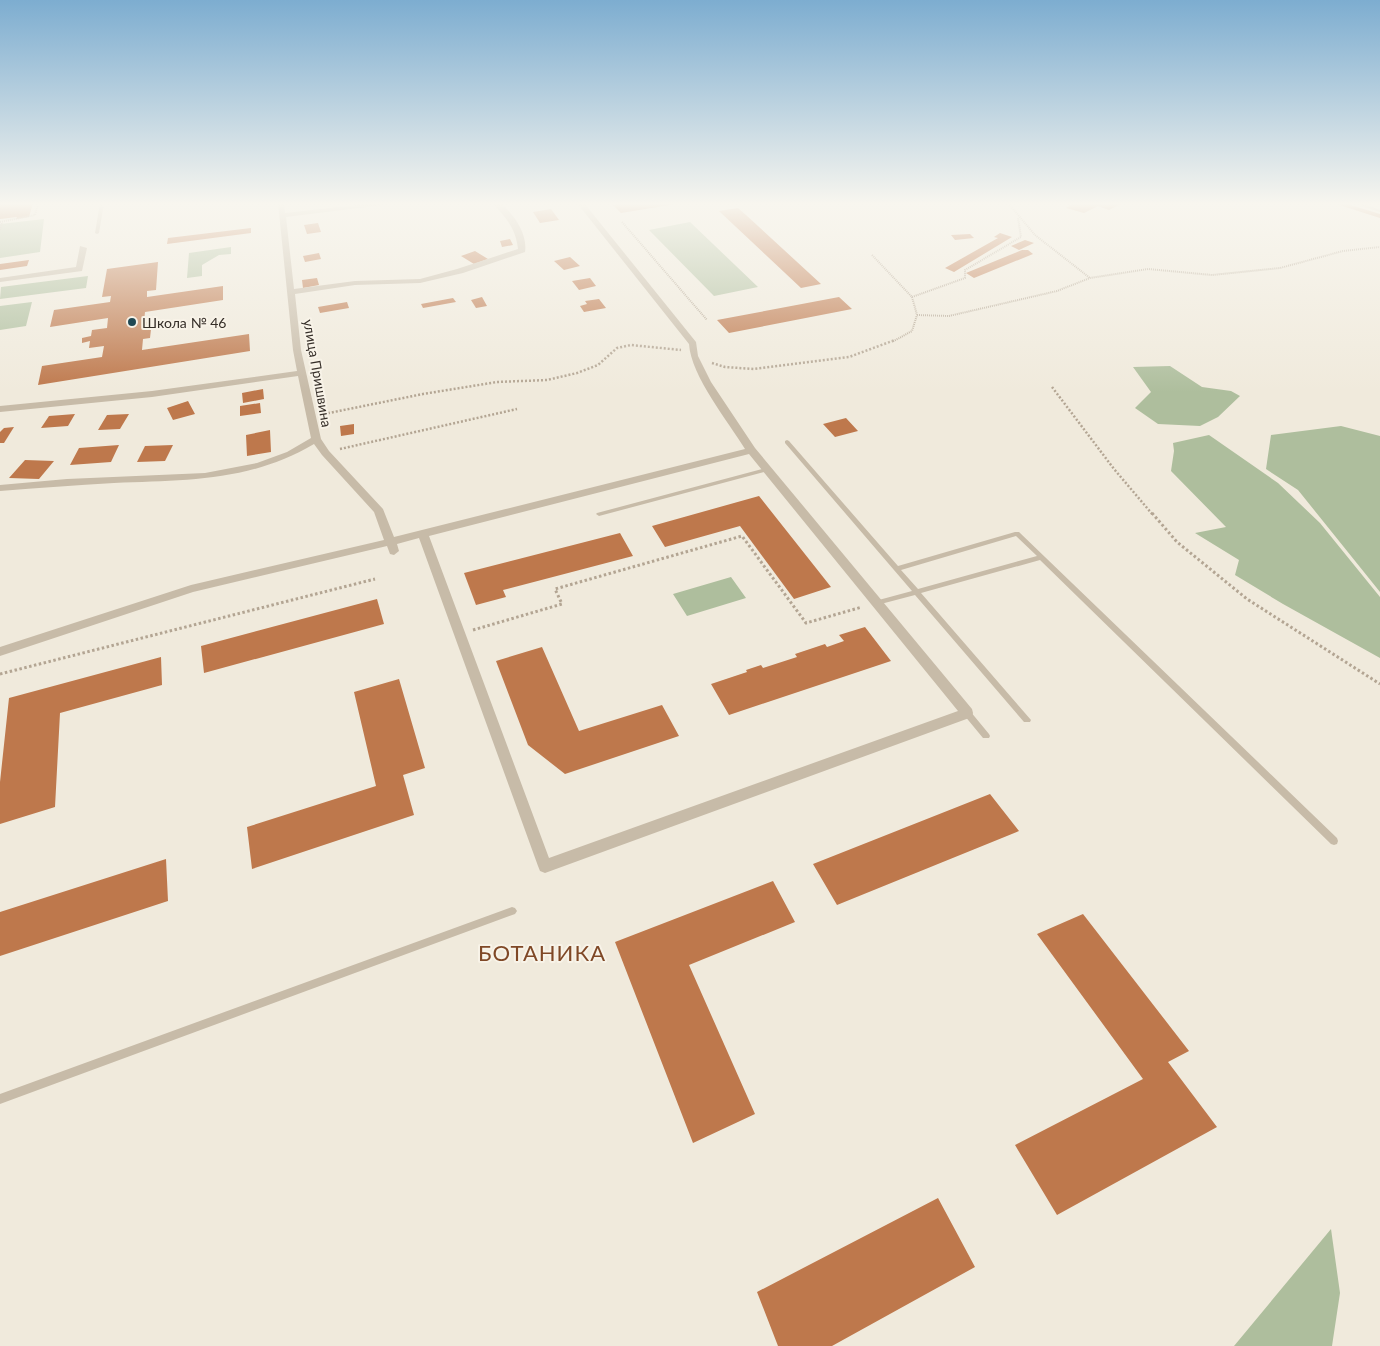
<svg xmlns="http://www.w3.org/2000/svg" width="1380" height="1346" font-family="Lato,sans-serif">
<rect width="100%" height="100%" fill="#f0eadc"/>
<!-- green -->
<path fill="#aebe9d" d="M44,219l-4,33 -40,6v-34z
M690,222l68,65 -44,9 -65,-66z
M231,247v7l-12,1 -17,10v11l-15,2 2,-25z
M88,276l-2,12 -86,11 1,-12z
M32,302l-6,24 -26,4v-24z
M1170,366l32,21 29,4 9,5 -22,21 -18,9 -42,-2 -23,-16 16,-16 -18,-25z
M1341,426l39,10v156l-82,-102 -32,-21 5,-34z
M1209,435l69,48 42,40 60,74v61l-97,-54 -48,-29 4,-15 -44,-27 31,-6 -55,-56 3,-20 -1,-8z
M731,577l15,21 -59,18 -14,-22z
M1331,1229l9,64 -8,53h-98z"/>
<!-- building -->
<path fill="#be784c" d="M0,203h33l-4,14 -13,2 1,-2 -17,2z
M624,203h52v1l-55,9 -8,-8z
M1074,203h48l-13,7 -11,-4 -14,7 -18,-5z
M1333,203h11l36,11v4z
M738,208l8,7 75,69 -20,4 -82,-77z
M551,209l8,11 -19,3 -7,-11z
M318,223l3,9 -14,2 -3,-9z
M251,228v5l-84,11 1,-6z
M1000,233l12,4 -58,35 -9,-4 53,-30 -4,-1z
M970,234l4,4 -19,2 -4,-5z
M510,239l3,6 -11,2 -2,-6z
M1025,240l9,3 -15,7 -8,-4z
M1022,250h6l5,4 -59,24 -8,-5z
M475,251l13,8 -14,5 -13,-8z
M319,253l2,6 -16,3 -2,-6z
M570,257l10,9 -16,4 -10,-9z
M29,260l-2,6 -27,4v-6z
M158,262l-2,28 -9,1v6l76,-11v14l-78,12 -1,10 8,-1 -2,17 -7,1 -1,11 107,-16 1,17 -212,34 4,-19 60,-9 2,-11 -15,2 1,-7 -8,2v-5l9,-2 1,-6 15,-2 1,-10 -58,9 4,-17 56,-8 1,-6 -9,1 5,-28z
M317,278l2,7 -16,3 -1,-8z
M590,278l6,8 -17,4 -7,-9z
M482,297l5,9 -11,2 -5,-8z
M839,297l13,12 -123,24 -12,-13z
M453,298l3,4 -33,6 -2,-4z
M599,299l7,9 -22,4 -4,-6 7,-2 -2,-3z
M347,302l2,6 -29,5 -2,-6z
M263,389l1,10 -21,4 -1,-10z
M188,401l7,13 -22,6 -6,-12z
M260,403l1,10 -21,3v-10z
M75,414l-7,12 -27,2 8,-12z
M129,414l-9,15 -22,1 9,-15z
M846,418l12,13 -23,6 -12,-13z
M354,424v10l-13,2 -1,-10z
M14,427l-10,16h-4v-11l4,-4z
M270,430l1,22 -24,4 -1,-21z
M119,445l-8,17 -41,3 9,-17z
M173,445l-8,16 -28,1 8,-16z
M25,460l29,1 -15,18 -30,-1z
M759,496l72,91 -37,12 -54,-73 -75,21 -13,-21z
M620,533l13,23 -130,34 3,7 -30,8 -12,-32z
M377,599l7,25 -180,49 -3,-27z
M865,627l26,34 -162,54 -18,-31 36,-12 -1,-2 15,-5 2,3 34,-11 -2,-3 30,-10 2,3 17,-6 -5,-6z
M542,647l37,84 83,-26 17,31 -114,38 -37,-29 -32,-84z
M161,657l1,28 -102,28 -5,94 -55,17v-42l9,-84z
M399,679l26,89 -22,7 11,40 -162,54 -5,-42 129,-41 -22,-94z
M990,794l29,37 -182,74 -24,-41z
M166,859l2,42 -168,55v-44z
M773,881l22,41 -106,43 66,149 -62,29 -78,-201z
M1083,914l106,137 -21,11 49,65 -160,88 -42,-70 128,-66 -106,-145z
M938,1198l37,69 -143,79h-54l-21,-54z"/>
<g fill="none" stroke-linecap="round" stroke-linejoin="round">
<!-- path-far2 -->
<path stroke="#b3a593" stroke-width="2" stroke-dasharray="1 1" stroke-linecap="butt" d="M1008,203l27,32 55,43
M0,222l35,-7 3,-12
M622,222l85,98
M0,230l2,-7
M872,255l40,42 5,18 -5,16 -20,11
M912,297l53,-19v-8l56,-33 -3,-19
M917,315l32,1 108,-25 33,-13 58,-9 64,6 68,-7 63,-17 37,-4"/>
<!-- path-far1 -->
<path stroke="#b3a593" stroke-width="2.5" stroke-dasharray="2 2" stroke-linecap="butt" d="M712,363l13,4 29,2 95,-12 46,-17
M1052,387l62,82 39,46
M324,414l99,-20 74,-12 50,-2 30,-7 21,-8 19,-17 14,-3 50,5
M340,449l177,-40"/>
<!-- path -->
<path stroke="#b3a593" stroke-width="3" stroke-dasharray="2.5 2.5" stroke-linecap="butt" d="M1152,513l25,29 70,57 133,85
M473,630l89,-26 -7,-15 187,-53 64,87 56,-16
M0,674l375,-95"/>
<!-- lane -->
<path fill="#c7bba8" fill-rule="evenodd" d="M100,203h4l-5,30 -2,1 -2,-1z
M1353,203h7l20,7v2z
M787,440l2,1 109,125 117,-34h4l318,306 1,3 -1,3 -3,1 -3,-1 -291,-284 -119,33 110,127 -1,2h-6l-109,-127 -38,10h-2l-1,-2 1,-2 37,-10 -127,-148v-2zM1016,536l21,20 -119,33 -17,-19z
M766,468l3,2 -1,1 -169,45 -3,-2 1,-1z
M967,710l3,1 19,23 1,2 -1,2h-6l-19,-23 -1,-2 1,-2z
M512,907l3,1 2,3 -2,3 -515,190v-10z"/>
<!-- street -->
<path fill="#c7bba8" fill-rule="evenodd" d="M278,203h6l1,10 90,-10h24l-113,14 8,72 61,-8 65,-2 37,-10 61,-20c-2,-20 -12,-32 -26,-46h8c13,10 28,31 25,49l-62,21 -43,10 -65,2 -60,9 6,56 20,89 8,12 54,58 11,28 351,-88c-17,-28 -54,-73 -56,-105l-112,-141h7l112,139 2,14 13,26 44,66 217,261 1,4 -1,4 -427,156 -5,-2 -2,-5 -119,-328 -22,6 2,7 -5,4 -4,-1 -3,-8 -194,46 -193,64v-9l191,-62 193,-45 -10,-28 -52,-57 -8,-11c-65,38 -127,36 -200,39 -38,2 -76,5 -114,8v-6l67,-6 138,-6 52,-10 30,-11 24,-14 -13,-62 -146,21 -152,15v-6l152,-15 145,-20 -4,-21zM749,454l209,257 -409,147 -120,-322z
M80,246l7,2 -5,23 -82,11v-4l76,-11z"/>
</g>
<!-- sky -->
<linearGradient id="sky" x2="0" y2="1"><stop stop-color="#7dadd0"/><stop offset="0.52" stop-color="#f8f6ef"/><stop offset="1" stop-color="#f8f6ef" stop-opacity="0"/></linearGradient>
<rect width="1380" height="392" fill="url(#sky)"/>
<!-- markers -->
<circle fill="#204954" stroke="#f8f3e8" stroke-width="2" cx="132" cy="322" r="5"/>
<g text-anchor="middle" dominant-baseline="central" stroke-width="4" stroke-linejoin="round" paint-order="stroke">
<!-- far-poi labels -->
<g font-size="14" fill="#352e28" stroke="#f8f3e8" text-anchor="start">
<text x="142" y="322">Школа № 46</text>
</g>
<!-- far-street labels -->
<g font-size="14" fill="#352e28" stroke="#f8f3e8">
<text transform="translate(318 373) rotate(80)">улица Пришвина</text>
</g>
<!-- near-quarter labels -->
<g font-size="22" letter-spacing="1" fill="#7f4826" stroke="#f8f3e8">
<text x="542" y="952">БОТАНИКА</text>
</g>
</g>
</svg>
